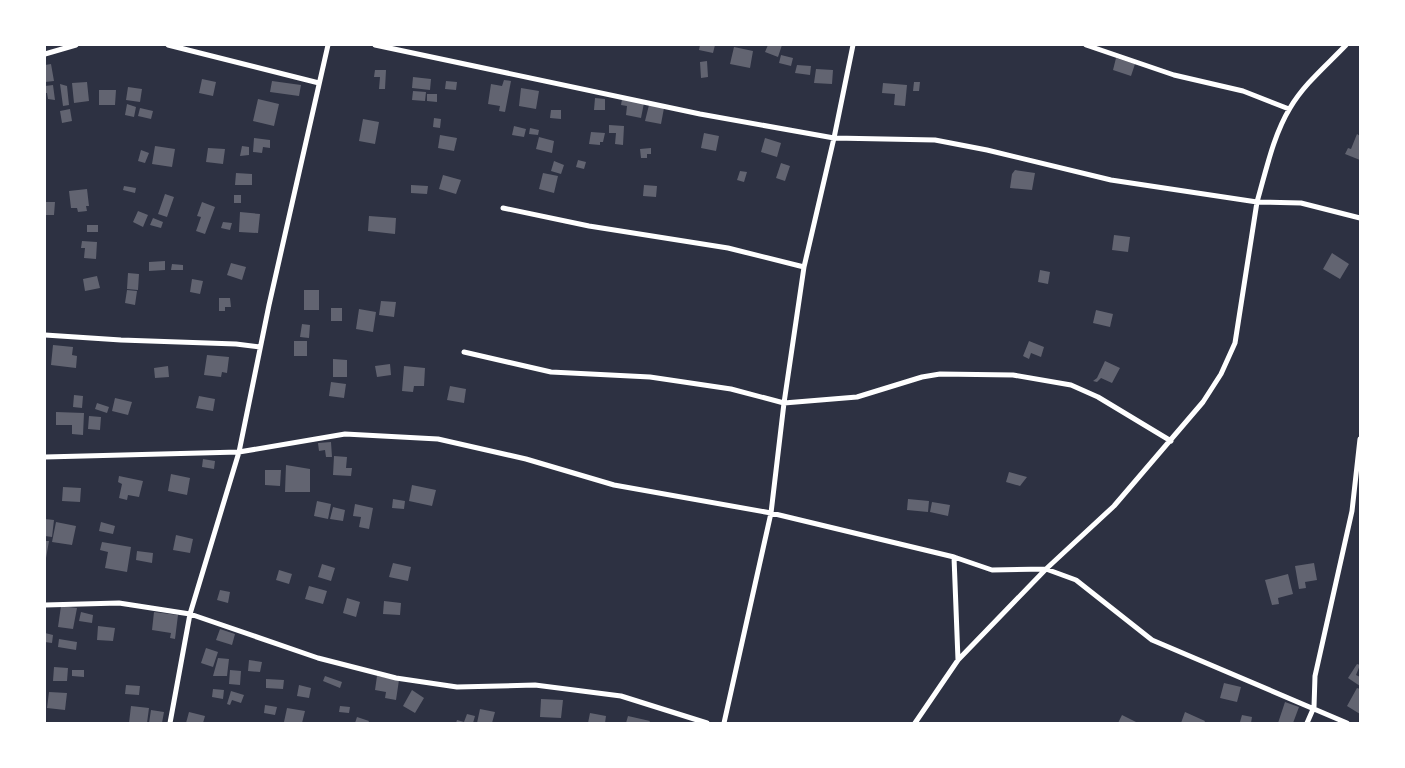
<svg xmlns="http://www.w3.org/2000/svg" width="1405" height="768" font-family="'Archivo Narrow',sans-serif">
<rect width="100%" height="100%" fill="#2d3142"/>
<!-- building -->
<path fill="#626471" d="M700,45h15l-2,8 -14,-3z
M768,45h14l-4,12 -13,-5z
M734,47l19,4 -3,17 -20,-4z
M781,55l12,3 -2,8 -12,-3z
M1116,58l19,6 -4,12 -18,-6z
M707,61l1,16 -7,1 -1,-16z
M51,64l3,17 -9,1v-17z
M797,65l14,1 -1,9 -15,-2z
M816,69l17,1 -1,14 -18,-1z
M375,70h11l-1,19h-6l1,-12h-6z
M413,77l18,2 -1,11 -18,-2z
M202,79l14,3 -3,14 -14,-3z
M504,80l7,1 -6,31 -6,-1 1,-5 -12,-2 3,-20 11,2z
M272,81l29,4 -2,11 -29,-4z
M446,81l11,1 -1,8 -11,-1z
M87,82l2,19 -15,2 -2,-20z
M914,82h6l-1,9h-6z
M883,83l24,2 -2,21 -11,-1 1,-11 -13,-1z
M60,84l7,2 2,19 -6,1z
M53,85l2,15 -7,-1 -1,-6h-2v-7z
M128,87l14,2 -2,13 -14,-2z
M521,88l18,3 -3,18 -17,-3z
M99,90h17l-1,15h-16z
M413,91l13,1 -1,9 -13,-1z
M427,94h10v8l-10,-1z
M595,98l10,1v11h-11z
M258,99l21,5 -5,22 -21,-5z
M622,99l22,4 -3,15 -15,-3 1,-9 -6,-1z
M127,104l9,3 -2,10 -9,-2z
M649,105l15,3 -3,16 -16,-3z
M140,108l13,3 -2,8 -13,-3z
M70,109l2,12 -10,2 -2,-12z
M551,110h10v9l-11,-1z
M434,118l7,1 -1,9 -7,-1z
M363,119l16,3 -4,22 -16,-3z
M609,125l15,1 -1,19 -8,-1 1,-11h-7z
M514,126l12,3 -2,8 -12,-2z
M530,128l9,2 -1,5 -9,-1z
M591,132l14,1 -2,9h-3v3l-11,-1z
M704,133l15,3 -3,15 -15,-3z
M1357,134l3,2v24l-15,-6 3,-6 3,1z
M440,135l17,3 -3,13 -16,-3z
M539,137l15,4 -2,12 -16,-4z
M254,138l16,2v8l-7,-1 -1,6 -9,-1z
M765,138l16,5 -4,14 -16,-5z
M155,146l20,3 -3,18 -20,-3z
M242,146l7,1v8l-9,1z
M208,148l17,1 -2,15 -17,-2z
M651,148v6h-4v4h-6l-1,-9z
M141,150l8,3 -4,10 -7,-2z
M578,160l8,2 -2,7 -8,-2z
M554,161l10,4 -3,9 -10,-3z
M781,163l9,3 -5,15 -9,-3z
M1015,170l20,3 -3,17 -22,-2 2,-14z
M740,171l7,1 -3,10 -7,-2z
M236,173l16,1v11h-17z
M543,173l15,3 -4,17 -15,-4z
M443,175l18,5 -5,14 -17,-5z
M411,185l17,1 -1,8 -16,-1z
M644,185l13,1 -1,11 -13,-1z
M124,186l12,2 -1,5 -12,-3z
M87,189l2,17h-3l1,5 -9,1 -1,-4h-6l-2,-17z
M165,194l9,3 -7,20 -9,-3z
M234,195h7v8h-7z
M45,202h10l-1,13h-9z
M202,202l13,5 -10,27 -9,-3 5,-14 -4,-1z
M138,211l10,4 -5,12 -10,-5z
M240,212l20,2 -2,19 -19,-1z
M369,216l27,2 -1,16 -27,-3z
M153,218l10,4 -2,6 -11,-3z
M223,222l9,1 -2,7 -9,-2z
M87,225h11v7h-11z
M1114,235l16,2 -2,15 -16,-2z
M82,241l15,1 -1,17 -12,-1 1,-10h-4z
M1332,253l17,11 -9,15 -17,-10z
M165,261v9l-16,1v-9z
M231,263l15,4 -4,13 -15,-5z
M172,264l11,1v5h-12z
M1040,270l10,2 -2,12 -10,-2z
M128,273l11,1 -1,16 -11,-1z
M97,276l3,12 -15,3 -2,-12z
M192,279l11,2 -3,13 -10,-2z
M127,290l10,1 -2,14 -10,-2z
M304,290h15v20h-15z
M219,298h11l1,9h-6v4h-6z
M381,301l15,1 -2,15 -15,-2z
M331,308h11v13h-11z
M359,309l17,3 -3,20 -17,-3z
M1096,310l17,4 -3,13 -17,-4z
M302,324l8,1 -1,13 -9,-1z
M294,341h13v15h-13z
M1029,341l15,6 -3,10 -10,-4 -2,6 -6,-3z
M53,345l20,2 -1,8 5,1 -1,12 -25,-3z
M207,355l22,2 -2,16 -5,-1 -1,5 -17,-2z
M333,359l14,1v17h-14z
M1105,361l15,7 -8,15 -11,-5 -4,4 -4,-1 4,-3z
M390,364l1,11 -14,2 -2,-11z
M168,366l1,11 -14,1 -1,-10z
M404,366l21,2 -1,18h-10l-1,6 -11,-1z
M331,382l15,2 -2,14 -15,-2z
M450,386l16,3 -2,14 -17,-3z
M74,395l9,1 -1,12 -9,-1z
M199,396l16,3 -2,12 -17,-3z
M115,398l17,4 -4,13 -16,-4z
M97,403l12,4 -2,6 -12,-4z
M56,412l28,1 -1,22 -11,-1v-9h-16z
M89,416l12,1 -1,13 -12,-1z
M331,442l1,15h-6l-1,-7 -6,1 -1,-8z
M334,456l13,1 -1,11h6l-1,8 -18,-1z
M203,459l12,2 -1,8 -12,-2z
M286,465l24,4v23h-25z
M265,470h16l-1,16 -15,-1z
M1009,472l18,5 -7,9 -14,-4z
M171,474l19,4 -3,17 -19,-4z
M119,476l24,5 -4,16 -11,-2 -1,5 -8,-2 3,-14 -4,-2z
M412,485l24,5 -4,16 -23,-5z
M63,487l18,1 -1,14 -18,-1z
M393,499l12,2 -1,8 -12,-1z
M908,499l21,2 -1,11 -21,-2z
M317,501l14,3 -3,15 -14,-3z
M932,502l18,3 -2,11 -18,-4z
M355,504l18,4 -4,21 -10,-2 2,-10 -8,-1z
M333,507l12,3 -2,11 -13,-2z
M45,519l9,1 -2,17 -7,-1z
M56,522l20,4 -4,19 -20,-3z
M101,522l14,4 -2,8 -14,-3z
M176,535l17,4 -3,14 -17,-3z
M45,541h4l-3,17h-1z
M102,542l29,5 -4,25 -22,-4 3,-16 -8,-2z
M137,551l16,2 -1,10 -16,-3z
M393,563l18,4 -3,14 -19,-4z
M1314,563l3,17 -12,2 1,6 -7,1 -4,-23z
M322,564l13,4 -4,13 -13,-4z
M279,570l13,4 -3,10 -13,-4z
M1288,574l5,20 -15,4 1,6 -7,1 -7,-25z
M309,586l18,5 -4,13 -18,-5z
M220,590l10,2 -2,11 -11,-3z
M347,598l13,4 -4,15 -13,-4z
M384,601l17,2 -1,12 -17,-1z
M61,606l16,2 -4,21 -15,-2z
M81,612l12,3 -1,8 -13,-2z
M154,612l24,3 -3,24 -5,-1 1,-5 -19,-3z
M98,626l17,2 -2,13 -16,-1z
M220,629l15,5 -3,11 -16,-5z
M45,633l8,2 -1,8 -7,-1z
M59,639l18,3 -1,8 -18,-3z
M206,648l12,4 -5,15 -12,-4z
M218,658l11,1 -2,17h-14z
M249,660l13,2 -2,10 -12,-1z
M1357,664l3,1 -4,10 4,2v9l-12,-8z
M54,667l14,1 -1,13h-14z
M72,670h12v7l-12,-1z
M230,670l11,1 -1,14 -11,-1z
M325,676l17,6 -2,6 -17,-7z
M377,676l22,4 -3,20 -11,-2 1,-6 -11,-2z
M266,679l18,1 -1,9 -17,-1z
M1224,683l17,4 -4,15 -17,-4z
M126,685l14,1 -1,9 -14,-1z
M299,685l12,3 -2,10 -12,-2z
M1357,688l3,1v25l-13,-8z
M213,689l11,1 -1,9 -11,-2z
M412,690l12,8 -9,15 -12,-7z
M231,691l13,4 -3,8 -9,-3 -2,5 -3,-1z
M49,692l18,1 -2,17 -18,-2z
M541,699l22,1 -2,18 -21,-1z
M1285,702l14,5 -6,16h-15z
M265,705l12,2 -2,8 -11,-2z
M131,706l18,2 -2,15h-18z
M340,706l10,1 -1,6 -10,-1z
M287,708l18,3 -3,12 -18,-1z
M480,709l15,3 -3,11h-15z
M151,710l13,2 -2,11h-13z
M189,712l16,4 -2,7h-17z
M1185,712l20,9 -1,2h-23z
M590,713l16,3 -1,7h-17z
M467,714l8,2 -2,7h-17l1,-3 7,2z
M1122,715l16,8h-20z
M1242,715l10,2 -1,6 -11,-1z
M628,716l22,5 -1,2h-23z
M357,717l12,4 -1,2h-13z"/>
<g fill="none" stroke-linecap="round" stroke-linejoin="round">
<!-- minor -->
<path stroke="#fff" stroke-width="5" d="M168,45l151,38
M375,45l325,69 134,24 101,2 52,10 124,30 146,22c9,-31 16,-66 33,-94 14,-24 37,-43 56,-63
M1086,45l88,30 69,16 46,18
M45,54l31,-9
M503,208l86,18 139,22 76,19
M45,335l76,5 115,4 24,3
M464,352l87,20 99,5 81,12 53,14 73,-6 65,-20 18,-3 73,1 58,10 27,12 73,44
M45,457l194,-5 106,-18 93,5 88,20 88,26 157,28 183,44 38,13 54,-1 30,11 76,60 195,83
M954,557l4,103
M45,605l74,-2 71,11 128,44 78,20 61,9 78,-2 86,11 86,27
M170,723l20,-109 49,-162 30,-147 59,-260
M724,723l47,-210 13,-110 20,-136 30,-129 19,-93
M915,723l43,-63 88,-91 68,-63 89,-104 18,-28 14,-31 22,-141 44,1 59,15
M1307,723l7,-16 1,-31 37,-165 8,-72"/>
</g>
<!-- border -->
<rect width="1405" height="768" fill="none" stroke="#ffffff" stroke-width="92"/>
</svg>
